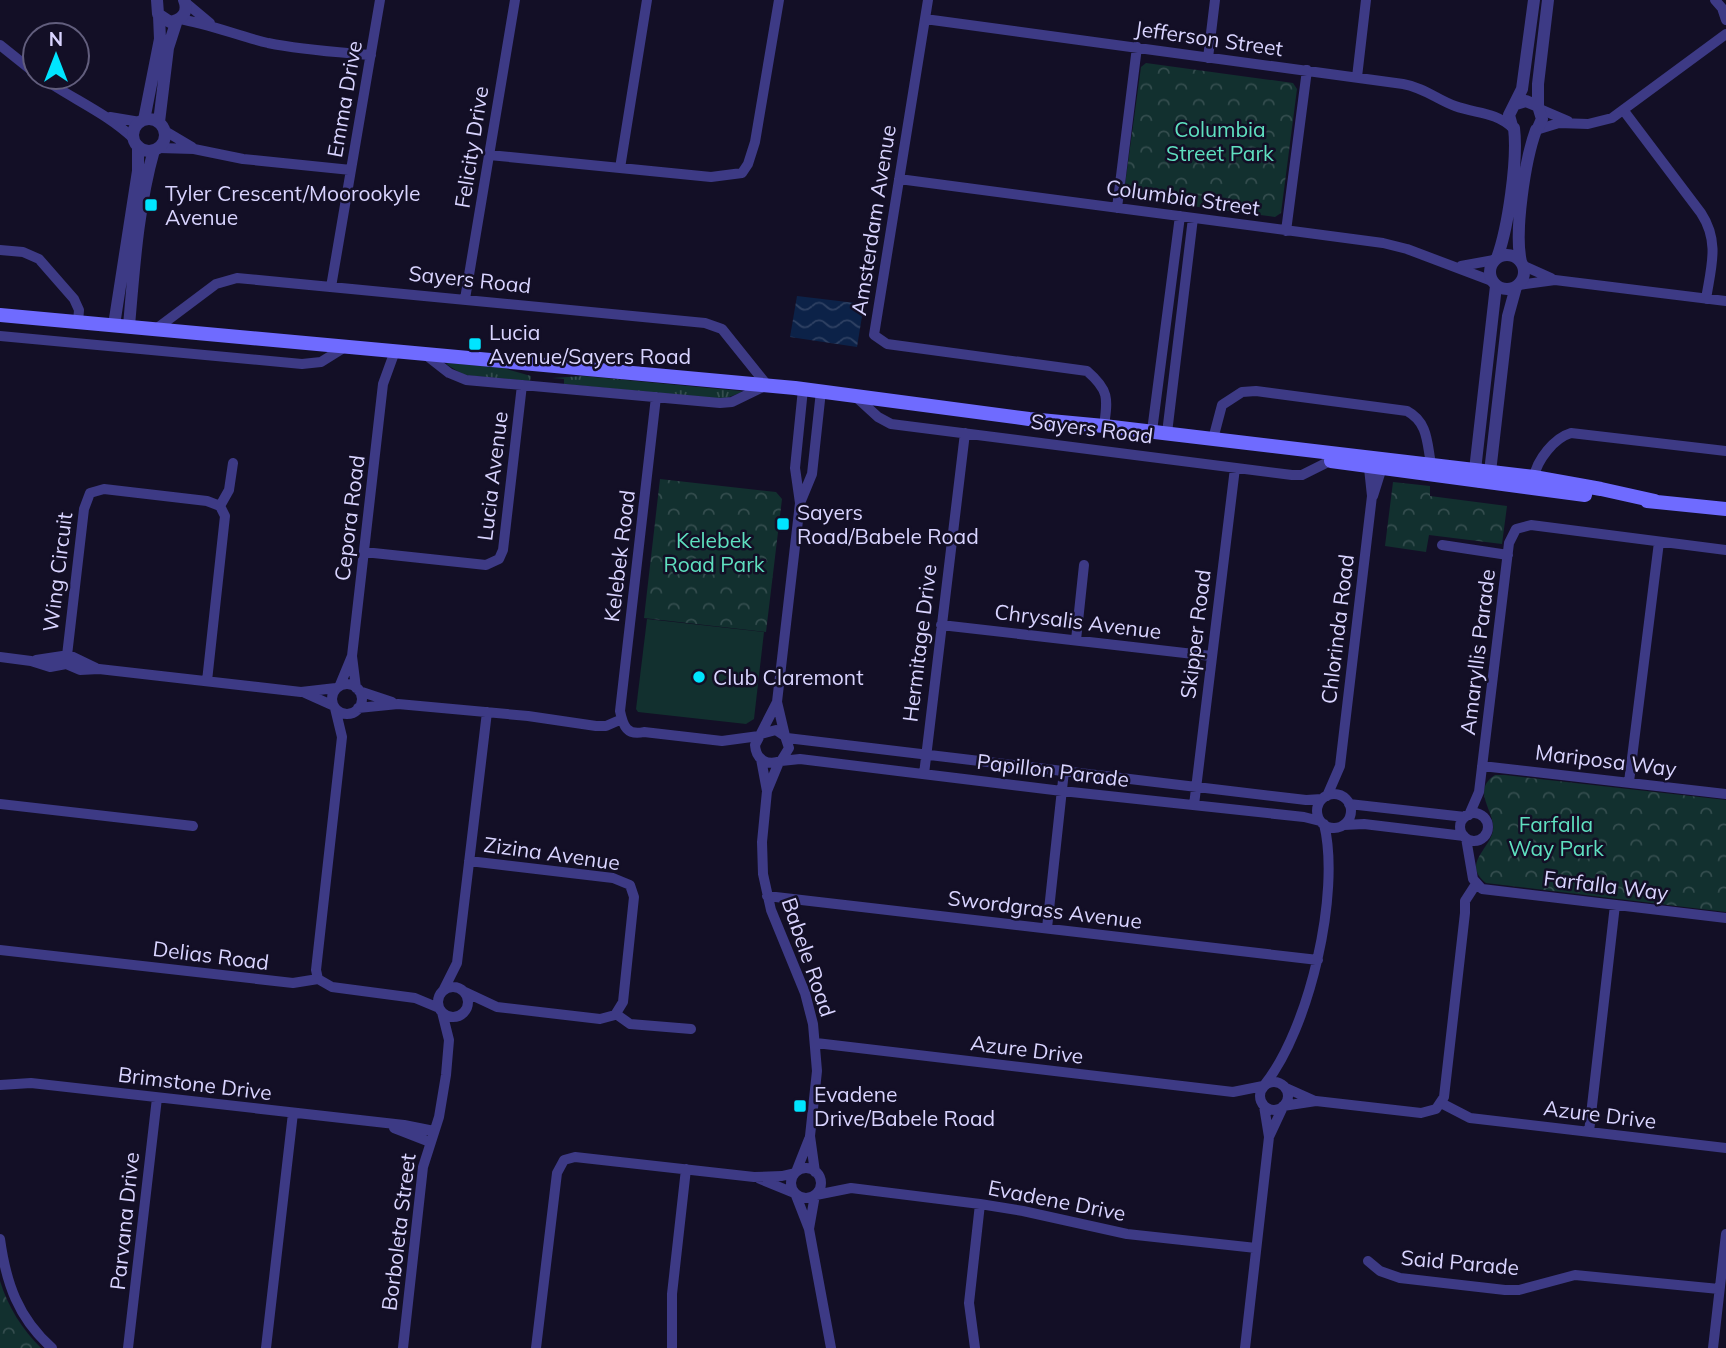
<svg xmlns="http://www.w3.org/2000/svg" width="1726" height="1348" font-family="Mulish,sans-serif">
<defs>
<pattern id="grass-tufts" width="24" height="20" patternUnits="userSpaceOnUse" patternTransform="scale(1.75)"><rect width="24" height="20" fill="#12302f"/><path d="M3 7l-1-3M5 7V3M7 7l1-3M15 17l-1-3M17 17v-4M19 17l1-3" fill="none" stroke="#344d4e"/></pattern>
<pattern id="park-crowns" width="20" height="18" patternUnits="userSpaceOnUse" patternTransform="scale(1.75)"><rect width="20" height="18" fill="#12302f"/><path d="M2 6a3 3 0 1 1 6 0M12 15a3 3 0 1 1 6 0" fill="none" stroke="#344d4e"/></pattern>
<pattern id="water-waves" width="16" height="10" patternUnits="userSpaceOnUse" patternTransform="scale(1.75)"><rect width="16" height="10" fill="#0c2248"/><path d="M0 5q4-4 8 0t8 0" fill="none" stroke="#2f4163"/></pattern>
</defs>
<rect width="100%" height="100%" fill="#130f26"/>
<!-- grass -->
<path fill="url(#grass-tufts)" d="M448,363l55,5 28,8 -1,5 -66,-6 -18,-11z
M583,376l158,15 1,1 -18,7 -160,-15v-5l-12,-1z"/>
<!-- park -->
<path fill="url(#park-crowns)" d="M1146,63l147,20 4,6 -16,124 -6,4 -146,-19 -5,-6 17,-125z
M660,479l116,13 6,7 -16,133 -122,-14z
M1393,482l37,4v10l77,10 -5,38 -73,-9 -3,17 -41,-6z
M1495,775h10l221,25v112l-240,-29c-25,-19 5,-35 7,-53 3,-18 -23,-39 2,-55z
M0,1281c8,26 22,48 41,67h-41z"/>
<!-- garden -->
<path fill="#12302f" d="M647,619l117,13 -10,87 -8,5 -108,-12 -2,-3z"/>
<!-- water -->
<path fill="url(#water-waves)" d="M797,296l67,8 -7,43 -67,-10z"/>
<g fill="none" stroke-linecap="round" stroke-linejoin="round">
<!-- minor -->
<path stroke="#3d3a85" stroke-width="10" d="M928,0l-54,335 13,9 200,27c22,19 21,27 17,55
M1715,0l7,8 4,12
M186,3l24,20
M179,19c31,5 59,17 89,24 34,7 69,9 103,12
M925,19l478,65c22,4 33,15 52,22 22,8 39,5 58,22
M0,45l35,28
M1208,58l7,-58
M41,77c31,22 66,36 93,62
M1357,77l9,-77
M1540,109l28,12
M1624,111l77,102c19,29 10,54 5,86
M110,117l30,5
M1536,130l23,-7 29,1 24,-6 114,-84
M165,131l27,16
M159,148l35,1 49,10 108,11
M489,155l222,22 31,-4 6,-9 7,-22 24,-142
M620,168l27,-168
M899,179l484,64 24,6 85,32
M1117,208l20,-161
M1286,231l21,-161
M0,250l23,2 16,7 35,40 5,11 -1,12
M1522,265l29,13
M1461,266l33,-6
M1519,285l36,-5 171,21
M331,287l49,-287
M465,299l50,-299
M156,329l60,-45 21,-6 468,45 17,6 45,56 -35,17 -12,1 -254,-23 -17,-7 -23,-18
M0,336l302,28 19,-2 24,-15
M855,396l23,21 13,7 401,51h10l28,-14
M656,397l-36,314c3,15 7,25 24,21l78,9 37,-5
M1152,431l28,-215
M1167,433l26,-215
M1213,439l9,-34 20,-13 14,-1 151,20c21,11 20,32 24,53
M1534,477c3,-17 20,-39 37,-44l155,18
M1373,496l11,-35
M800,503l12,-29 9,-83
M220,506l9,-16 4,-27
M1442,545l66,10
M364,552l122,13 13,-6 4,-9 19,-165
M941,625l270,31
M1076,640l8,-75
M352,656l4,32
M0,657l31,4 19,6 16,-3 14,6 19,-1 202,23 35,-4
M36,660l33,-5 27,13
M66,664l18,-155 6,-16 14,-4 103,12 13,5 5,10 -18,165
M332 699a15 15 0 1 1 30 0a15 15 0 1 1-30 0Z
M340,685l12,-29 31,-272 12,-33
M359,691l33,11
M305,693l29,13
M777,702l8,34
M358,708l40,-4 130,12 68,10h10l16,-7
M761,734l15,-4 9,6 4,12 -8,13c-14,5 -25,-1 -26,-16l22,-43 23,-199 -5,-35 8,-79
M787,738l519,62 16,-1
M761,759l6,32
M781,761l19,-2 262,32 242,26 16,4
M779,762l-12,29 -5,51 1,32 8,36 34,83 8,31 4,47 -7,65 5,36
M1482,766l244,28
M924,774l41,-341
M1629,782l30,-240
M1317 811a17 17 0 1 1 34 0a17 17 0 1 1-34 0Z
M1327,796l13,-30 32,-270 -4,-37
M0,804l193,22
M1349,804l116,13
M1194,805l41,-337
M1460 827a14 14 0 1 1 28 0a14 14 0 1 1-28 0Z
M1469,815l10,-23 30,-249 7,-14 15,-4 195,25
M1344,825l20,-1 100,12
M1466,838l7,41 9,10 244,29
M767,896l551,64
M1047,928l17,-157
M0,950l293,33 25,-4 14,8 83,11 24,10
M318,979l-2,-9 26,-233 -7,-29
M438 1002a15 15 0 1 1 30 0a15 15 0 1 1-30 0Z
M444,989l13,-26 30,-251
M465,992l32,15 103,12 15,-4 8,-13 11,-105 -4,-12 -17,-7 -144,-17
M616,1014l14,10 61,5
M816,1043l417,49 30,-6
M1260 1096a14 14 0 1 1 28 0a14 14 0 1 1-28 0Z
M1265,1084c44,-55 76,-191 59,-260
M0,1085l31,-2 373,42 30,6
M1286,1088l29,13
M1441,1103l29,15 256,30
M1283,1106l33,-5 105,12 15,-4 8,-12 21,-184v-12l11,-17
M394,1128l36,14
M1589,1132l26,-227
M1269,1137l14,-30
M791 1183a15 15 0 1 1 30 0a15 15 0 1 1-30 0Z
M796,1172l13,-33
M760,1179l34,14
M795,1193l14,36 22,119
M816,1195l35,-7 129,16 43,7 104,23 129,14
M809,1229l6,-34
M0,1239c6,44 18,79 52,109
M1368,1261l12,10 20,7 105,12h14l56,-15 144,14
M128,1348l29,-250
M266,1348l27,-235
M403,1348l20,-181 16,-50 7,-42 3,-35 -7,-28
M536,1348l21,-175 7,-13 11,-3 179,20 28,-1 13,-3
M672,1348v-54l14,-125
M975,1348l-6,-45 11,-99
M1245,1348l24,-211 -5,-31
M1713,1348l13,-114"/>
<!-- tertiary -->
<path stroke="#3d3a85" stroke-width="12" d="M157,0l1,14 12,8c12,-2 19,-10 14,-22
M1516,104l10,-3 12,5 4,13 -4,9
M1538,106v-22l10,-84
M133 135a16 16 0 1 1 32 0a16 16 0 1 1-32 0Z
M144,120l16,-81 -1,-23
M159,122l9,-74 9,-28
M1512,126l-3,-11 13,-26 12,-89
M1490 272a17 17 0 1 1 34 0a17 17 0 1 1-34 0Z
M1497,258c11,-30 21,-98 17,-130
M1521,262c-7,-30 4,-102 15,-132
M1496,286l-21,184 5,12 10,-10 18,-156 8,-29
M114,325l24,-154v-25
M129,326c5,-58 9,-120 25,-176"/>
<!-- secondary -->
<path stroke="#6f6bff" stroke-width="14" d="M0,315l795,73 234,31 75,7 430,51 67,12 54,12
M1331,461l254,34
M1647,501l79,8"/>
</g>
<!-- markers -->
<g fill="#00e5ff" stroke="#130f26" stroke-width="2.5">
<rect x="144" y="198" width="14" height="14" rx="3.5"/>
<rect x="468" y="337" width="14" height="14" rx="3.5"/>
<rect x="776" y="517" width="14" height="14" rx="3.5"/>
<circle cx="699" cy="677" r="7"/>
<rect x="793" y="1099" width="14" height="14" rx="3.5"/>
</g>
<g text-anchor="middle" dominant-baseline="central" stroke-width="5" stroke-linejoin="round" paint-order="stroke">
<!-- street labels -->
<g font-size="21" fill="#d9d4ff" stroke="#130f26">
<text transform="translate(1209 38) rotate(8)">Jefferson Street</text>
<text transform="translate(344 99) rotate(-80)">Emma Drive</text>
<text transform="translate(471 147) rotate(-81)">Felicity Drive</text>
<text transform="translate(1183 197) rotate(8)">Columbia Street</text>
<text transform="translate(873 220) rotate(-81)">Amsterdam Avenue</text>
<text transform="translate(470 279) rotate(6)">Sayers Road</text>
<text transform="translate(1092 428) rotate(7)">Sayers Road</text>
<text transform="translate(492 476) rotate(-83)">Lucia Avenue</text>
<text transform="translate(349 518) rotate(-83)">Cepora Road</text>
<text transform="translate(619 556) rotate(-83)">Kelebek Road</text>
<text transform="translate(57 572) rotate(-83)">Wing Circuit</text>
<text transform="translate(1078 621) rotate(7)">Chrysalis Avenue</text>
<text transform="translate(1337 629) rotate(-83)">Chlorinda Road</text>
<text transform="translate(1195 634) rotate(-83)">Skipper Road</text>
<text transform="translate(919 643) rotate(-83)">Hermitage Drive</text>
<text transform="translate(1477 652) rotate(-83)">Amaryllis Parade</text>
<text transform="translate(1606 760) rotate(7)">Mariposa Way</text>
<text transform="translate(1053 770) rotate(7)">Papillon Parade</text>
<text transform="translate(552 853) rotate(8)">Zizina Avenue</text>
<text transform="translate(1606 885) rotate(7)">Farfalla Way</text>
<text transform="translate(1045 909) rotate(7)">Swordgrass Avenue</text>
<text transform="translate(211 955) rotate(7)">Delias Road</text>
<text transform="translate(809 957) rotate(71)">Babele Road</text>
<text transform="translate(1027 1049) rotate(7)">Azure Drive</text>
<text transform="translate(195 1083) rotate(7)">Brimstone Drive</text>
<text transform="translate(1600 1114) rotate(7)">Azure Drive</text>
<text transform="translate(1057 1200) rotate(11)">Evadene Drive</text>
<text transform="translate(124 1221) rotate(-84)">Parvana Drive</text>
<text transform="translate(398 1232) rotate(-83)">Borboleta Street</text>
<text transform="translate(1460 1262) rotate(5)">Said Parade</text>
</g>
<!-- park labels -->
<g font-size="21" fill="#5fe0c0" stroke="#130f26">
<text x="1220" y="129">Columbia<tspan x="1220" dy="24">Street Park</tspan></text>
<text x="714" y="540">Kelebek<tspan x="714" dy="24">Road Park</tspan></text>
<text x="1556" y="824">Farfalla<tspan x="1556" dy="24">Way Park</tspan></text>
</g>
<!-- poi labels -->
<g font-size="21" fill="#d9d4ff" stroke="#130f26" text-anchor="start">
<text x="165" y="193">Tyler Crescent/Moorookyle<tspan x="165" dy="24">Avenue</tspan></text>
<text x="489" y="332">Lucia<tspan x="489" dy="24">Avenue/Sayers Road</tspan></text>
<text x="797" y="512">Sayers<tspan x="797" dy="24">Road/Babele Road</tspan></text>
<text x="713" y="677">Club Claremont</text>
<text x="814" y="1094">Evadene<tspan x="814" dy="24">Drive/Babele Road</tspan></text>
</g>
</g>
<!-- north arrow -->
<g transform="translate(56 56)"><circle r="33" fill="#130f26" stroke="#625e7d" stroke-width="2"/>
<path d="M0-5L12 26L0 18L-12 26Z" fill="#00e5ff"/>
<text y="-10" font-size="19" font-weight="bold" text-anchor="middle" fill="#d9d4ff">N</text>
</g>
</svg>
